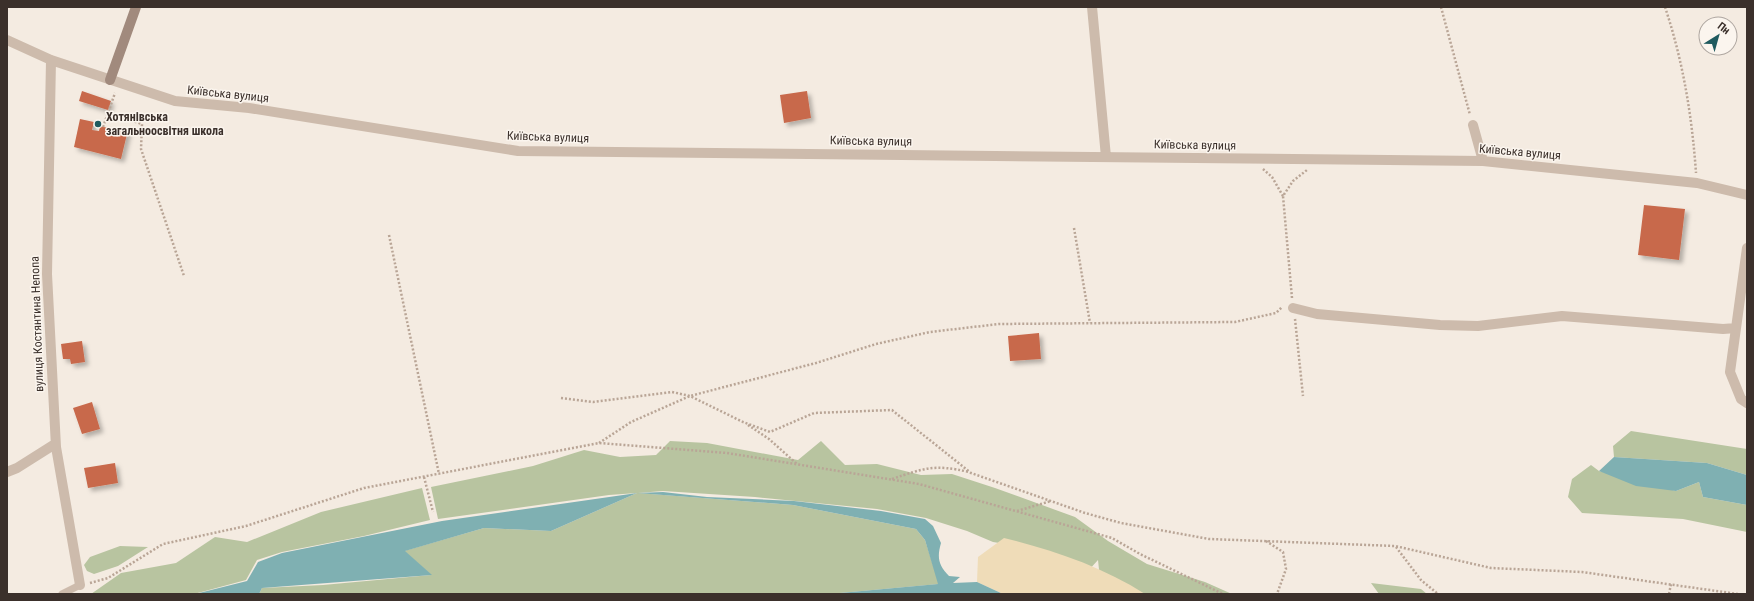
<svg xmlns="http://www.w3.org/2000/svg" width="1754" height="601" font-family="'Roboto Condensed',sans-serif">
<defs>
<filter id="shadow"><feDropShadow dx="3.5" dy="3.5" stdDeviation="2" flood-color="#0004"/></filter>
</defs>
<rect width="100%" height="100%" fill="#f4ebe1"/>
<!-- green -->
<path fill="#b8c4a0" d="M1631,431l116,18v26l-40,-12 -93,-6 -1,-11z
M670,441l37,2 91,17 23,-19 24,24 32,-1 44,11 31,-1 43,14 80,29 33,24 39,23 58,18 27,12h-98l-34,-15 -2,-19 -11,12 -62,-25 -32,-5 -26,-11 -41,-13 -49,-9 -122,-12 -92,-6 -25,2 155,12 123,24 9,11 14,44 -110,10h-570l3,-6 61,-3 108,-10 -27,-24 80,-23 67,3 86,-38 -28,2 -171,24 -7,-32 102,-21 51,-16 36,7 36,-2z
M1591,465l8,6 77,20 23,-9 4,15 44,8v27l-64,-13 -101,-6 -14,-16 4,-18z
M422,488l8,32 -66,16 -82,16 -25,8 -11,20 -52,14h-103l30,-21 55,-10 39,-26 32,5 74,-30z
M120,546l28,1 -30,19 -24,8 -7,-3 -3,-6 6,-8z
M1371,583l50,6 6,5h-48z"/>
<!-- sand -->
<path fill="#efdcb8" d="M1004,538c49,12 99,29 141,56h-142l-26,-12 1,-25z"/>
<!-- water -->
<path fill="#7fb0b2" d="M1614,457l93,6 40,12v30l-44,-8 -4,-15 -23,9 -40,-5 -37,-15z
M663,492l44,5 87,4 87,10 44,8 8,7 8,17c-4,14 -3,22 8,33l11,1 -7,6 24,-1 26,12h-174l109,-10 -13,-44 -9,-11 -123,-24 -156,-12 -86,38 -67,-3 -79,23 27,24 -170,13 -3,6h-64l52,-13 11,-19 24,-9 160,-32 195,-28z"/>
<!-- building -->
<path fill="#c8694b" filter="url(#shadow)" d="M82,91l29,10 -3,9 -29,-9z
M807,91l4,27 -27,5 -4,-28z
M80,119l14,3 -2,8 7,1 1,-5 8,2 -2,5 7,2 1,-8 14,3 -7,29 -47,-12z
M1644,205l41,4 -6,51 -41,-5z
M1039,333l2,26 -31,2 -2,-25z
M82,341l3,21 -14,2 -1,-5h-7l-2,-15z
M92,402l8,27 -18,5 -9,-26z
M115,463l3,20 -30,5 -4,-20z"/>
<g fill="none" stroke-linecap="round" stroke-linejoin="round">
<!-- path -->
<path stroke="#b9a596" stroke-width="2.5" stroke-dasharray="2 2" stroke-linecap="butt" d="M1441,7l29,108
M1665,7c18,54 27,109 31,166
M108,113l34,11 -1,25 43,127
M103,127l12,-34
M1263,169l9,8 11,19
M1074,228l16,95
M389,235l50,239
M1292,298l-9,-102 10,-15 14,-11
M1295,319l8,77
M561,398l32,4 79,-10 18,4 53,26 27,10 44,-19 78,-3 79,63 114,40 36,10 88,16 186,7 96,22 91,4 156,22
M748,425l21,14 28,25
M599,443l32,-21 59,-26 126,-33 60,-19 54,-12 69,-8 236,-2 41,-9 6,-6
M424,477l9,35
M892,479c33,-11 42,-15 77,-7
M1017,511l34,-10
M1266,541l17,11 3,17 -9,25
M1396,547l25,33 17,14
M90,583l18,-5 55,-34 83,-18 118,-38 235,-45 128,10 192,31 193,54 28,16 83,40
M1669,594l2,-10"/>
<!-- lane -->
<path stroke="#cdbbac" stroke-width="7" d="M62,594l18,-9"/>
<!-- street -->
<path stroke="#cdbbac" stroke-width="10" d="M1092,7l14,150
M7,40l44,20 124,41 74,7 269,43 965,10 214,22 50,12
M51,60l-4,214 9,173 24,138
M1473,125l10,36
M1747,248l-17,124 11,27 6,4
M1293,308l24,6 123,11 38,1 84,-10 161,13 13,-1
M7,472l10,-4 38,-24"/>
<!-- secondary -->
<path stroke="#a18a7d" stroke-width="10" d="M110,80l26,-73"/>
</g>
<!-- markers -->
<circle fill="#1f5a5e" stroke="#fbf5ee" stroke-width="1.5" cx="98" cy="124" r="4"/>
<g text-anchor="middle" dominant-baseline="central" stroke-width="3" stroke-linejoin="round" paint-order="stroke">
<!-- street labels -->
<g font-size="12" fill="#3b302b" stroke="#fbf5ee">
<text transform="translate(228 94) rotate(6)">Київська вулиця</text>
<text transform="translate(548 137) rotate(2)">Київська вулиця</text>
<text transform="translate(871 141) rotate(1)">Київська вулиця</text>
<text transform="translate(1195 145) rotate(1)">Київська вулиця</text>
<text transform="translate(1520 152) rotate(5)">Київська вулиця</text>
<text transform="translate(37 324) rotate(-92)">вулиця Костянтина Непопа</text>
</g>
<!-- poi labels -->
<g font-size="12" font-weight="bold" fill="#3b302b" stroke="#fbf5ee" text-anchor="start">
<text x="106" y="117">Хотянівська<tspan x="106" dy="14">загальноосвітня школа</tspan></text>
</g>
</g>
<!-- border -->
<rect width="1754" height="601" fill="none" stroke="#3b302b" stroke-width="16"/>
<!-- north arrow -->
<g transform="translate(1718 36) rotate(37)"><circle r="19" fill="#fbf5ee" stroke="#aea6a0"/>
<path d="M0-3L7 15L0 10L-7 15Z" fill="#1f5a5e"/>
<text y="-6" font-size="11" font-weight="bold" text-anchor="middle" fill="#3b302b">Пн</text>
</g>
</svg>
